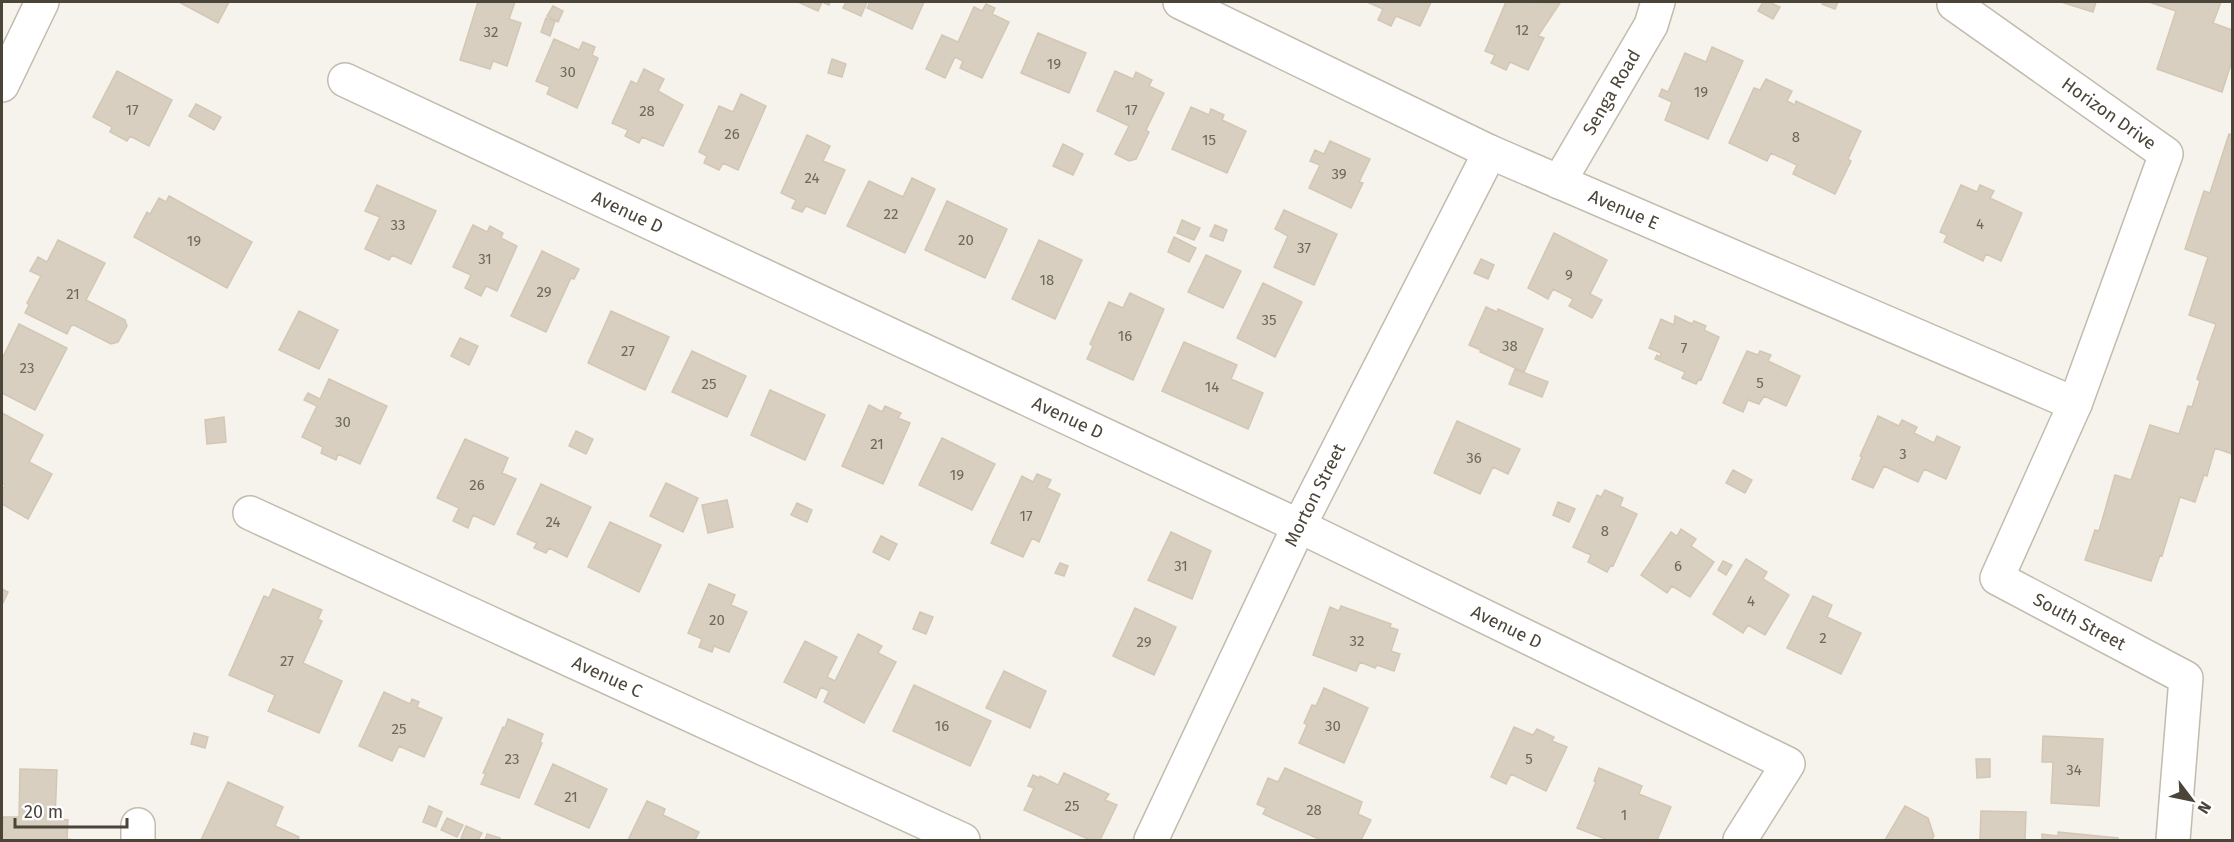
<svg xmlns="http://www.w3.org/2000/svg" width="2234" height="842" font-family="'Fira Sans',sans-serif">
<rect width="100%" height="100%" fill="#f6f3ec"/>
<!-- building -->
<path fill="#d8cfc1" stroke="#d3c7b4" stroke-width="1.5" d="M179,2h50l-11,21z
M478,2h37l-6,17 12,4 -14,43 -14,-5 -3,8 -30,-9z
M798,2h32l-1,3 -7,-3 -4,9z
M846,2h21l-6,14 -18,-8z
M870,2h54l-12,27 -45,-21z
M1367,2h64l-11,24 -24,-10 -5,10 -13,-6 5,-11z
M1506,2l54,1 -22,33 6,2 -16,32 -18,-8 -4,8 -15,-7 4,-8 -10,-4z
M1763,2h6l11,5 -7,12 -15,-8z
M1823,2h15l-3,7 -13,-5z
M2061,2h35l-3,10z
M2149,2h72l-8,21 19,7 -1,30 1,1 -10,31 -65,-23 19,-58z
M986,4l9,4 -3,6 17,8 -27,56 -22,-10 3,-7 -8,-4 -10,21 -19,-9 16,-34 16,7 16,-35 8,4z
M553,6l10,5 -5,11 -11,-6z
M546,18l9,3 -5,15 -9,-4z
M1038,33l48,20 -17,40 -48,-20z
M554,39l25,11 4,-8 12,5 -3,8 6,3 -21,50 -30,-14 3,-7 -14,-6z
M1712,47l31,14 -35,78 -43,-19 7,-18 -13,-6 3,-7 6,3 17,-39 21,9z
M832,59l14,5 -4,13 -14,-4z
M644,69l20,10 -6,12 25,14 -20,41 -21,-9 -3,6 -14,-7 3,-6 -16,-7 19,-42 6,3z
M117,71l55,29 -23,46 -19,-10 -3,5 -17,-9 2,-5 -19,-10z
M1115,71l18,8 3,-7 16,8 -3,6 15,7 -18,37 3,2 -13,27 -7,2 -14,-7 14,-28 -32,-15z
M1766,79l26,12 -5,10 8,4 1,-4 65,30 -13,28 3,2 -16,33 -42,-20 4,-9 -26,-12 -4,8 -38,-18 25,-55 6,2z
M741,94l25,12 -28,64 -15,-7 -4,7 -15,-7 3,-7 -8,-4 20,-46 14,6z
M196,104l25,13 -7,13 -25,-14z
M1191,107l18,8 2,-6 13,6 -2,5 24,11 -19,42 -55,-24z
M2229,134l3,1v319l-17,-6 -8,28 -3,-1 -9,27 -15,-5 -18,59 -2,-1 -9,26 -66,-21 10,-30 4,1 16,-56 16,5 19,-55 29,9 9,-28 4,1 8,-26 -3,-2 19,-55 -27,-9 19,-58 -23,-8 19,-58 6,2z
M807,135l23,11 -7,15 22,9 -20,44 -19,-8 -4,6 -10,-4 4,-8 -15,-7z
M1330,141l40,18 -11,23 4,1 -12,25 -42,-20 11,-23 -10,-4 5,-11 9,4z
M1063,144l20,10 -10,21 -20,-9z
M912,178l23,11 -30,64 -58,-27 22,-45 34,16z
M377,185l59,26 -25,53 -19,-9 -3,5 -24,-11 15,-32 -15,-6z
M1961,185l16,7 3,-7 14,6 -4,7 32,15 -21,48 -15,-7 -3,7 -39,-19 3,-7 -7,-3z
M169,196l83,46 -25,46 -93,-51 13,-25 3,2 9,-16 7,4z
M947,201l60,28 -22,49 -60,-28z
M1284,210l53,24 -23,51 -40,-18 14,-31 -13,-7z
M1182,220l18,8 -6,12 -17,-7z
M473,225l14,7 3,-6 13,7 -2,5 16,8 -20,45 -11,-5 -5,10 -16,-8 6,-13 -18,-8z
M1215,225l12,5 -4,11 -13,-5z
M1554,233l53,27 -17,34 12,6 -10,18 -23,-12 4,-7 -20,-10 -5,10 -20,-11z
M1174,237l22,11 -7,14 -21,-10z
M58,240l47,23 -19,37 39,20 2,6 -9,16 -7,2 -37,-19 -3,1 -4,8 -42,-21 4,-8 -2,-2 14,-27 -11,-5 8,-14 9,5z
M1039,240l43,20 -27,59 -43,-20z
M542,251l37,18 -5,10 -3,-1 -25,54 -35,-16z
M1206,255l35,16 -18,37 -35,-16z
M1481,259l13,6 -6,14 -14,-6z
M1263,283l39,19 -27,55 -38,-19z
M1130,293l34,16 -31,71 -46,-21 6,-13 -3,-2 19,-42 14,6z
M1486,307l11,5 1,-3 45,20 -19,43 -44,-20 1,-2 -12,-5z
M299,311l39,19 -19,39 -40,-19z
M611,311l58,26 -24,53 -57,-27z
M1675,316l17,8 2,-3 12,5 -2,4 15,7 -18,43 -2,-1 -3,5 -14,-6 3,-6 -30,-13 2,-4 3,2 1,-4 -12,-5 12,-29 13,6z
M19,324l48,24 -32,62 -33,-17v-34z
M460,338l18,8 -9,19 -18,-9z
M1184,342l53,23 -6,14 32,14 -15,36 -86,-38z
M692,351l54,25 -19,41 -55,-25z
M1747,351l11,4 2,-4 11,4 -3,6 32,15 -14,30 -22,-10 -5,8 -11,-4 -5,12 -20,-9z
M1515,369l33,13 -6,15 -33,-13z
M329,379l58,27 -27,58 -22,-10 -2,6 -15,-7 2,-6 -21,-10 15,-31 -13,-6 4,-7 12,6z
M770,390l55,25 -20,45 -54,-25z
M869,405l13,7 3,-6 16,7 -3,5 12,5 -27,61 -41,-18z
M2,413l41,22 -14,27 23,12 -24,45 -26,-15v-13l3,-6 -3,-2z
M1878,416l21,10 3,-6 15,7 -3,6 20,10 3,-7 23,11 -14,32 -22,-10 -6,13 -34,-16 -11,22 -21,-9 10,-22 -2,-1z
M224,417l2,25 -19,2 -2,-24z
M1457,421l63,28 -12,25 -15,-7 -13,27 -46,-21z
M576,431l17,8 -7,15 -17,-8z
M942,438l53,26 -23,46 -53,-25z
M465,439l43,19 -6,15 14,6 -22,46 -21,-10 -5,13 -15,-7 6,-13 -22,-10z
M1733,470l19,10 -7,13 -19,-10z
M1037,474l14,6 -4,8 13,6 -21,48 -7,-4 -9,19 -32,-14 31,-67 11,6z
M666,483l32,15 -15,34 -33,-16z
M541,484l50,23 -24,50 -18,-9 -3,5 -12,-5 3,-5 -20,-9z
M1605,490l18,8 -3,8 17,8 -24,52 -2,-1 -4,7 -19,-10 3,-7 -18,-8 24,-52 4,2z
M727,500l6,27 -25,6 -6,-28z
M1558,502l17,7 -6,13 -16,-7z
M797,503l15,7 -5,12 -16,-7z
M610,522l51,23 -22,47 -51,-25z
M1681,529l15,10 -5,7 23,16 -24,35 -18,-11 -5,7 -26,-18 30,-43 6,4z
M1171,532l40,19 -19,48 -44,-19z
M881,536l16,8 -8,16 -16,-8z
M1746,559l21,13 -4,7 26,16 -24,40 -17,-10 -5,8 -30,-19z
M1723,561l9,4 -6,10 -8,-5z
M1060,563l8,3 -4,10 -9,-3z
M709,584l26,11 -4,10 16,7 -18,40 -15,-6 -2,6 -13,-5 3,-8 -14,-6z
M2,589l6,3 -6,13z
M273,589l49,21 -4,9 4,2 -19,42 39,18 -23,52 -51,-22 7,-16 -46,-20 35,-79 5,2z
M1813,596l19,9 -5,12 34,16 -20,41 -54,-26z
M1341,606l50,18 -1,3 8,3 -7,21 9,3 -6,17 -17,-6 -2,3 -15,-6 -4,9 -43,-16 17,-48 9,4z
M1135,608l41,19 -22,48 -41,-19z
M920,612l13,5 -7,17 -13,-5z
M858,634l24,12 -4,7 18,9 -32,61 -40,-21 5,-11 -8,-4 -5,11 -32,-16 21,-41 32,16 -10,20 8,4z
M1004,671l42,20 -16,37 -44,-20z
M914,685l77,36 -21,45 -77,-35z
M1324,688l44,20 -24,55 -45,-20 8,-18 -3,-2 8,-18 4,1z
M384,692l26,12 2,-5 7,3 -2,5 25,11 -18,39 -25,-11 -7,15 -33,-15z
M508,719l35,15 -3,8 2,1 -23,55 -38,-14 5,-11h-3l20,-46 2,1z
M1514,727l19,8 4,-6 17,8 -2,4 15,6 -21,44 -35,-17 -5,10 -15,-7z
M194,733l14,4 -3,11 -14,-4z
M2043,736l60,3 -4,67 -48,-3 2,-41h-11z
M1976,759h14v18l-13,1z
M553,764l54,25 -18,39 -54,-24z
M1285,768l77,34 -4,12 13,6 -10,20h-40l-58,-26 3,-6 -9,-4 11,-26 10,4z
M1599,768l43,18 -3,8 32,13 -14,33h-49l-31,-12 19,-46 -2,-1z
M20,769l37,1 -2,49 13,1 -1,19 7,1h-72l1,-23h16z
M1064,773l45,21 -4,6 12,5 -17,35h-10l-66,-30 10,-22 -6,-2 5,-11 6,3 1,-2 18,9z
M228,782l55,25 -8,19 24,11 -1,3h-97z
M647,801l18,8 -2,6 36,17 -4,8h-67z
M429,806l13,6 -6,15 -13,-5z
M1905,806l23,12 6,18 -2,3 2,1h-49z
M1981,811l45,1 -1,28h-45z
M447,818l16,7 -6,12 -16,-7z
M466,826l16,7 -4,7h-11l-6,-2z
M2058,832l60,6v2h3h-79v-6l16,2z
M487,834l13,4 -1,2h-14z"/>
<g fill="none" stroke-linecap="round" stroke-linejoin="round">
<!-- minor casing -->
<g stroke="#c2bbae" stroke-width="36">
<g id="minor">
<path id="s1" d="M1180,2l310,150 585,252"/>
<path id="s2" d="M1955,2l-1,2 212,150 -91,250 -78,174 189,100 -13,162"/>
<path id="s3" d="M345,80l954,446 489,238 -48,76"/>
<path d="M2,85l40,-83"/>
<path id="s4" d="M1559,182l92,-157 7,-23"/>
<path id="s5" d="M250,513l713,327"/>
<path d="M138,825v15"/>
<path id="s6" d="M1151,840l148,-314 191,-374"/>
</g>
</g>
<!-- minor -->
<use href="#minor" stroke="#fff" stroke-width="33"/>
</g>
<g text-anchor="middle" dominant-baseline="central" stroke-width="4.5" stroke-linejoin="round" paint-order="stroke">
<!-- number labels -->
<g font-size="15" fill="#6e675b">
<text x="1522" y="30">12</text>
<text x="491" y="32">32</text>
<text x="1054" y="64">19</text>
<text x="568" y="72">30</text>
<text x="1701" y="92">19</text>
<text x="132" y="110">17</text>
<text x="1131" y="110">17</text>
<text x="647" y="111">28</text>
<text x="732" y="134">26</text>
<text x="1796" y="137">8</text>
<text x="1209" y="140">15</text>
<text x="1339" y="174">39</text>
<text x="812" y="178">24</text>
<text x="891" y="214">22</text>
<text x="1980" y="224">4</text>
<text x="398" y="225">33</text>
<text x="966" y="240">20</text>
<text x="194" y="241">19</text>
<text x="1304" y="248">37</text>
<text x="485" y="259">31</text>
<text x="1569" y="275">9</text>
<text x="1047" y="280">18</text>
<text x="544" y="292">29</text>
<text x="73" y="294">21</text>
<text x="1269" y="320">35</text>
<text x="1125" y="336">16</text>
<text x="1510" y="346">38</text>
<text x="1684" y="348">7</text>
<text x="628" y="351">27</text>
<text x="27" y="368">23</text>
<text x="1760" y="383">5</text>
<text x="709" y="384">25</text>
<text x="1212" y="387">14</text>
<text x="343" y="422">30</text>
<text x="877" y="444">21</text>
<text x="1903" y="454">3</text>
<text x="1474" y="458">36</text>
<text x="957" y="475">19</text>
<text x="477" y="485">26</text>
<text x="1026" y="516">17</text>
<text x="553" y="522">24</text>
<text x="1605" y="531">8</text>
<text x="1181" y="566">31</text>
<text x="1678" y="566">6</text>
<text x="1751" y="601">4</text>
<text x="717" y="620">20</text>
<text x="1823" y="638">2</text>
<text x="1357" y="641">32</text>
<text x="1144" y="642">29</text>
<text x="287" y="661">27</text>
<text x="942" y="726">16</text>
<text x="1333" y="726">30</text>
<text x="399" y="729">25</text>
<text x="512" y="759">23</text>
<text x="1529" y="759">5</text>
<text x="2074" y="770">34</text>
<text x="571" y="797">21</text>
<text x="1072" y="806">25</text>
<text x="1314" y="810">28</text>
<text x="1624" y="815">1</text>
</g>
<!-- street labels -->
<g font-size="18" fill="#4b4439" stroke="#fff">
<text stroke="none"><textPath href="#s4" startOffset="104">Senga Road</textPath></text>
<text stroke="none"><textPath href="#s2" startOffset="192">Horizon Drive</textPath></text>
<text stroke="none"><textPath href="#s1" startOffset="490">Avenue E</textPath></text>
<text stroke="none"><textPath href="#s3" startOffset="312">Avenue D</textPath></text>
<text stroke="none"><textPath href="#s3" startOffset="798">Avenue D</textPath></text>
<text stroke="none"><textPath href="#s6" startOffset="382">Morton Street</textPath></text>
<text stroke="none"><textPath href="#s2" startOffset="812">South Street</textPath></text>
<text stroke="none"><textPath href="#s3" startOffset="1284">Avenue D</textPath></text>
<text stroke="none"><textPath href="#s5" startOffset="393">Avenue C</textPath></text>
</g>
</g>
<!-- border -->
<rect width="2234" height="842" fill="none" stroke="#4b4439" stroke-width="6"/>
<!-- north arrow -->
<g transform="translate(2192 800) rotate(122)" stroke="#ffffff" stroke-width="4.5" paint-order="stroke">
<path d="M0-4.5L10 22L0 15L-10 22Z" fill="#4b4439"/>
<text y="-9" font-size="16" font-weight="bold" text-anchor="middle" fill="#4b4439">N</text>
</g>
<!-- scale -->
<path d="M15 818v9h112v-9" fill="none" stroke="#4b4439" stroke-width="3"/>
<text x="24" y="818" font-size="18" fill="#4b4439" stroke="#ffffff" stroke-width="4.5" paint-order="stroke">20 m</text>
</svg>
